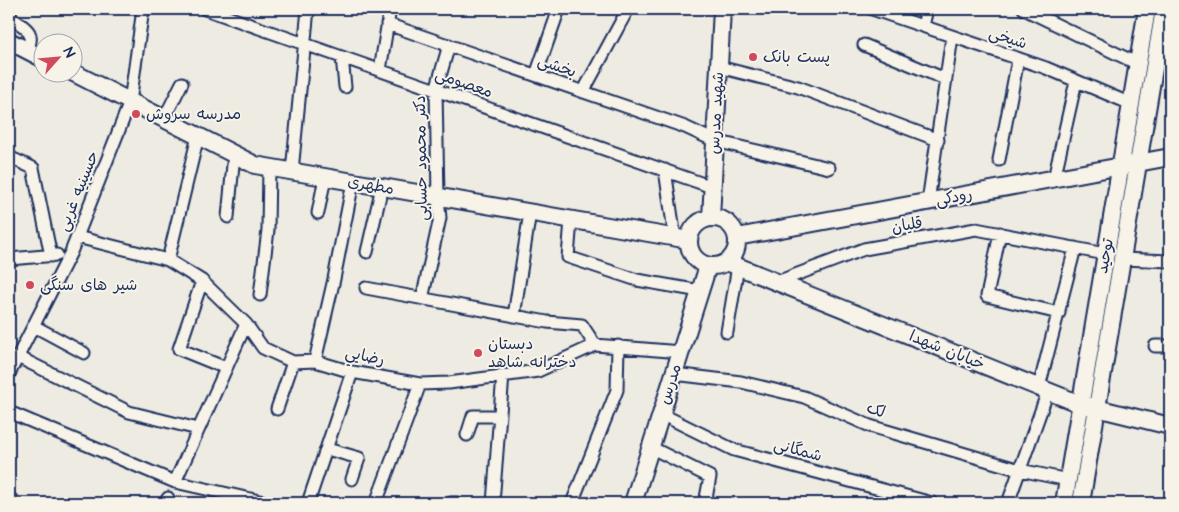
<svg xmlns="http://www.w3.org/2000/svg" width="1179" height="512" font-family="'Architects Daughter','Playpen Sans Arabic',sans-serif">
<rect width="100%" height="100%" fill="#eeebe2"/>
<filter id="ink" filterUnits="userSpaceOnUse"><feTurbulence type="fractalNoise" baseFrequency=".02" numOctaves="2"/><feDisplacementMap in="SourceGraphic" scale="10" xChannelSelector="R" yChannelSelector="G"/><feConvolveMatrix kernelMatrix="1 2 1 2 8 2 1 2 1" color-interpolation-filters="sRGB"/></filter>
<g filter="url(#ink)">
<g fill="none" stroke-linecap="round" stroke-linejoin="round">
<!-- street casing -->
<g stroke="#1b2f5e" stroke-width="15">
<path id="street" d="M205,9l507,178
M872,9l174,59 85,36
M1024,9l114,55
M9,16c14,11 28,14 18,34
M387,24l298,103 30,14 114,27
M923,26l4,-17
M864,45l81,34
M342,57l3,30
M1156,57l14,6
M719,67l79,20 140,53
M380,70l10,-61
M536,75l23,-66
M583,92l45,-83
M164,119l18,-36
M9,157l24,11 18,88
M999,160l19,-101
M665,170l10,68
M292,171l16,-162
M1054,179l22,-98
M928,202l24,-165
M318,213l7,-36
M228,217l6,-63
M571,220l-3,37 69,23 63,11
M1000,233l-13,63 72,17
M77,237l91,23 34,21 44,43 17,24 30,14 22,-1 37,11 68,12 29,-1 89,-12 57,-26 86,7
M367,252l15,-65
M9,259l48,-4
M1122,259l48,2
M168,260l30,-124
M202,281l-23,68 47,19
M777,282l87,-33 112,-20 129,25
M366,288l181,34 35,3 13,20
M260,295l8,-65 1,-63
M422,299l18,-81 -2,-21 -2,-107 13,-45
M514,316l16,-104
M34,326l50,27
M727,332l11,-66
M1155,346h15
M18,357l111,55 69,17
M315,361l19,-82 19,-97
M9,374l62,-122 59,-150 13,-93
M674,374l67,8 63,15 66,29 150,44 48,10
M1039,387l36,-139
M277,409l16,-47
M9,412l166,70 93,21
M661,414l73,36 198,53
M467,435l6,-19h27
M650,447l60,30 -5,26
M327,449l32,9 -7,21
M175,482l71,-158
M165,503l3,-5
M308,503l44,-131
M376,503l44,-119
M451,503h6
M493,503l10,-128
M572,503l45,-113 1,-44
M1008,503l40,-112"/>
</g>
<!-- secondary casing -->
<g stroke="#1b2f5e" stroke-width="20">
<path id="secondary" d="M9,41l33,17
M72,72l183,93 434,75
M711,218l11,-209
M689 242a24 24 0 1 1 48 0a24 24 0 1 1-48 0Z
M737,237l433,-80
M727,262l353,142 90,22
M9,501l3,2
M633,503l75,-237
M1064,503l83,-494
M1081,503l83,-494"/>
</g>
<!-- street -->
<use href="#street" stroke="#f7f3e8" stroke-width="11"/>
<!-- secondary -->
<use href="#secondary" stroke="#f7f3e8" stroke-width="16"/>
</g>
</g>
<!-- markers -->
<g fill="#d1495b" stroke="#f7f3e8" stroke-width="2">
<circle cx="753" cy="57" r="5"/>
<circle cx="136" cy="114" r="5"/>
<circle cx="30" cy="285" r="5"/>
<circle cx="478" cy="353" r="5"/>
</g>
<g text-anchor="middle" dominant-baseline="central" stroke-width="4" stroke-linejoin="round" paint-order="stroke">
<!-- street labels -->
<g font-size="16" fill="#1b2f5e" stroke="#f7f3e8">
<text transform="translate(1008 38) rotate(18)">شیخی</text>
<text transform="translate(557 66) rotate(19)">بخشی</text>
<text transform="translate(464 83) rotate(19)">معصومی</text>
<text transform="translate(716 113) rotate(-87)">شهید مدرس</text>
<text transform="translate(421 158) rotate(-91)">دکتر محمود حسابی</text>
<text transform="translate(371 185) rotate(10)">مطهری</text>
<text transform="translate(78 191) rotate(-68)">حسینیه غربی</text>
<text transform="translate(954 197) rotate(-10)">رودکی</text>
<text transform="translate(907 225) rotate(-10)">قلیان</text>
<text transform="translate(1105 256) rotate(-80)">توحید</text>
<text transform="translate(947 350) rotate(22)">خیابان شهدا</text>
<text transform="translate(365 356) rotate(12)">رضایي</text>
<text transform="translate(670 384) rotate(-72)">مدرس</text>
<text transform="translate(876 410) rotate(20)">لک</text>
<text transform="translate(798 450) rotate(15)">شمگانی</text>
</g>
<!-- poi labels -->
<g font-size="16" fill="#1b2f5e" stroke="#f7f3e8" text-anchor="start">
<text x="763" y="57">پست بانک</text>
<text x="146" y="114">مدرسه سروش</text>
<text x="40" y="285">شیر های سنگی</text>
<text x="488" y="344">دبستان<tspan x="488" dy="18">دخترانه شاهد</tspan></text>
</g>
</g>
<!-- margin -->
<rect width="1179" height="512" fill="none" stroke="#f7f3e8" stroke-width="30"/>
<rect x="15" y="15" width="1149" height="482" fill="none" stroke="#1b2f5e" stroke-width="2" filter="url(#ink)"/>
<!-- north arrow -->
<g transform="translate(58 58) rotate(63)"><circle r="24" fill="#f7f3e8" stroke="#9fa5b1"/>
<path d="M0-4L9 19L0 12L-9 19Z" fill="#d1495b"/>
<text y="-8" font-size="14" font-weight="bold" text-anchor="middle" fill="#1b2f5e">N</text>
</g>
</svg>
